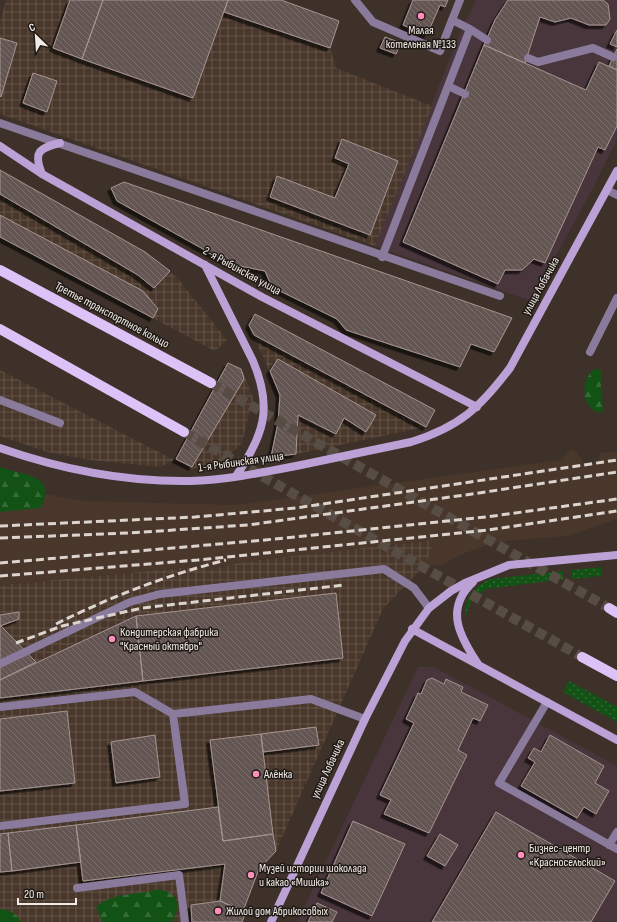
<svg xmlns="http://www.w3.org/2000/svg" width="617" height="922" font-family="'Sofia Sans Condensed',sans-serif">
<defs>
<pattern id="industrial-grid" width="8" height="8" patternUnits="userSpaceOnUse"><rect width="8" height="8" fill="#48372a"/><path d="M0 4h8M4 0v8" fill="none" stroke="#635449"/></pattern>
<pattern id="grass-dots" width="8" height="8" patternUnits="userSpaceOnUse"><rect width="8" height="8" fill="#135215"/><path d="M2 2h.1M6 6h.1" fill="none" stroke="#366b37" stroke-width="1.8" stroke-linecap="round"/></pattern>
<pattern id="forest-firs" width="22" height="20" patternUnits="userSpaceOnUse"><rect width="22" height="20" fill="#135215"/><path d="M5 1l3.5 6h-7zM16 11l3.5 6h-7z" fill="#366b37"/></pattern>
<pattern id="building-back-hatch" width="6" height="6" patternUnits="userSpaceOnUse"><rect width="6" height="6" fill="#645451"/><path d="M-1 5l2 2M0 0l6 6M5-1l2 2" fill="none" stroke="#7b6d6a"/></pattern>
<filter id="shadow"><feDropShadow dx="-3.5" dy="3.5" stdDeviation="0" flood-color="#0009"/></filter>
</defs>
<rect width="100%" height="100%" fill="#3d3129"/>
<!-- commercial -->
<path fill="#49353c" d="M476,0h141v139l-25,51 -61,111 -156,-55 85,-213z
M418,667h16l183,99v156h-320z"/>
<!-- industrial -->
<path fill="url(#industrial-grid)" d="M6,0h275l58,21 -9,27 6,20 96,38 -57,140 -375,-132v-92z
M0,170l145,82 19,14 15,14 48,60 -12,11 -215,-114z
M255,314l180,96 -9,17 -130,27 -25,3 7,-34 2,-28 -31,-70z
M228,363l14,6 11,29 -11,45 -19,18 -32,8 -17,-9 -13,7 -71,-7 -43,-8 -47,-16v-66l174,90z
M432,540l1,5 -7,19 -43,45 -107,242 -17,18 -16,41 3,2 -4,10h-242v-337l179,-17 27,-2 2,4 34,-8z"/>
<!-- built -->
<path fill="#48372a" d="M570,450h5l9,13 13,-1 3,-9 17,-2v68l-50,17 -61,5 -19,4 -27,10 -21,11 -13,-2 7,-19 -1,-5 -190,22 -34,8 -2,-4 -27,2 -179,17v-95l29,1 55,10 151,4 326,-45z"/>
<!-- grass -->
<path fill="url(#grass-dots)" d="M601,567l1,9 -30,3v-9z
M563,571l1,8 -78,10 -15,12 -5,16c-3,-19 10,-32 25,-38z
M569,681l48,26v15l-54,-30z"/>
<!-- forest -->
<path fill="url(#forest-firs)" d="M596,368l5,3c2,6 -1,11 0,16 0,8 2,15 2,23l-3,3c-14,-3 -18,-20 -14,-32 1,-5 6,-10 10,-13z
M0,467c11,4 30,7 39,13 9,6 7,20 1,28l-40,4z
M158,889l10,3 8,6 2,10 -6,14h-70l-6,-15c18,-16 42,-11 62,-18z
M0,909c9,0 17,5 21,13h-21z"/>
<!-- building -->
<path fill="url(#building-back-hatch)" stroke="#a69491" filter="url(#shadow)" d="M70,0h33l-21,59 -29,-11z
M103,0h125l-35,98 -111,-39z
M228,0h53l58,21 -9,27 -106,-36z
M413,0h35l-3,7 -5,-2 -13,30 -24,-10z
M508,0h95l5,4 2,15 -4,6h-17l-18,-7 -16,4 -15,-5 -15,46 -41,-18 11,-25z
M617,30v17l-7,-3z
M385,37l16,6 -5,11 -16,-6z
M0,38l17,5 -16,54 -1,-1z
M484,45l102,45 13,-28 18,8v56l-12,24 -7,-3 -53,116 -11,-4 -12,11h-17l-7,14 -95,-42z
M617,49v21l-8,-4z
M33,73l24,8 -10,31 -24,-9z
M342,139l56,22 -28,74 -100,-38 7,-21 58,22 14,-34 -14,-6z
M0,170l145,82 25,19 -16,17 -16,-13 -138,-81z
M124,182l374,131 14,5 -18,34 -23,-8 -11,23 -114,-37 -9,-11 -65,-32 -7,-16 -35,-7 -113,-63 -6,-13z
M0,215l143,76 15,18 -5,9 -153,-81z
M255,314l180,96 -9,17 -172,-92 -5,-10z
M278,359l98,56 -10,17 -22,-14 -8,16 -38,-19 -2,39 -25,3 7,-34 2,-28 -10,-24z
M228,363l13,6 3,10 -52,88 -16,-8z
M336,593l7,65 -200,23 -7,-65z
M19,612v7l-19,7v-11z
M136,616l7,65 -143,17v-18z
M0,626h1l35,36 -36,18z
M432,678l12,6 2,-5 4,2 13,6 -2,5 27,13 -8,16 -7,-3 -15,32 9,5 -38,78 -45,-19 7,-14 -11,-5 34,-72 -8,-4 12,-26 3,1 6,-14z
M67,711l8,72 -75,8v-72z
M316,727l3,18 -56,7 -2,-18z
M261,734l12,100 -50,7 -13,-101z
M155,735l5,42 -44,6 -5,-41z
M550,735l54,31 -9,17 14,8 -13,23 -12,-7 -7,11 -56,-32 14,-24 -7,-4 6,-10 7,4z
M218,807l5,34 50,-7 3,17 -17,18 -16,42 -23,-10 5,-37 -142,17 -7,-56z
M496,812l119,69 -24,41h-159z
M353,821l52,23 -33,72 -51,-23z
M76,825l5,37 -69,9 -4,-38z
M8,833l4,38 -12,1v-38z
M440,834l18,11 -13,21 -18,-10z
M220,901l26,11 -4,10h-50l-1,-17z
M317,903l20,9 -5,10h-24z"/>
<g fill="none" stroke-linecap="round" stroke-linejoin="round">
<!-- primary-tunnel -->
<path stroke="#584d45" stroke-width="10" stroke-dasharray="10 5" stroke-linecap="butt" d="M211,383l398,225
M184,432l398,225"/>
<!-- lane -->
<path stroke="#8a7a9b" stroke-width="8" d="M355,0l18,22 67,29 12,-31
M470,29l17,11
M528,58l10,4 55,-14 20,9
M448,86l17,8
M607,190l10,5
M382,257l88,-228 -18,-9 8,-20
M590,352l27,-54
M0,400l60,23
M0,664l130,-62 30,-8 224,-25 30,19 15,20
M547,702l-48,81 118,66
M0,707l135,-15 38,22 138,-15 54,20
M0,826l185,-22 -12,-90
M609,845l8,-13
M77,888l102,-13 6,47"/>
<!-- street -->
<path stroke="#8a7a9b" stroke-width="8" d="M0,123l500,173"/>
<!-- secondary -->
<path stroke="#bba1d5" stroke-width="8" d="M0,146l42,28 220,123 215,110
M42,174c-9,-22 -3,-26 18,-31
M205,265l48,96c20,47 11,74 -17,115
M0,448c60,21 126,34 190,33 37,-1 75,-9 111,-16 37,-8 73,-15 110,-23 48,-15 69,-34 99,-74l107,-197
M473,582c-29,27 -13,55 5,82
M412,629l205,111
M271,922l94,-203 40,-78 24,-33 22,-17 14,-8 44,-18 108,-10"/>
<!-- primary -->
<path stroke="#ddc2f8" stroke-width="10" d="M0,270l211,113
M0,329l184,103
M609,608l8,5
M582,657l35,19"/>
<!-- rail -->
<path stroke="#dcd4ce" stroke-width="3" stroke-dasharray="8 4" stroke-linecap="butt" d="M0,526l195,-9 101,-9 321,-48
M0,538l129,-5 119,-8 224,-31 145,-22
M0,563l265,-23 221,-23 131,-18
M0,576l198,-16 290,-30 129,-19
M56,624c54,-27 111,-49 170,-64
M16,643l46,-17 80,-18 202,-23"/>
</g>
<!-- markers -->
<g fill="#fe8ebc" stroke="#201a16" stroke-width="1.5">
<circle cx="421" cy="16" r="4"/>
<circle cx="112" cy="639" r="4"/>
<circle cx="256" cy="774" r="4"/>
<circle cx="521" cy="855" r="4"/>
<circle cx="251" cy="875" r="4"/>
<circle cx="218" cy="911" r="4"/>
</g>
<g text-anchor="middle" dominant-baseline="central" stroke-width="3" stroke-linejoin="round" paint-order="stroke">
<!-- poi labels -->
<g font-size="12" fill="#f2ebe5" stroke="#201a16" text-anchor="start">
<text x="421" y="30" text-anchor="middle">Малая<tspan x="421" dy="14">котельная №133</tspan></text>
<text x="120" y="632">Кондитерская фабрика<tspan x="120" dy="14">"Красный октябрь"</tspan></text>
<text x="264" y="774">Алёнка</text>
<text x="529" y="848">Бизнес-центр<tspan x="529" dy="14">«Красносельский»</tspan></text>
<text x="259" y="868">Музей истории шоколада<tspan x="259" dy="14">и какао «Мишка»</tspan></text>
<text x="226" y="911">Жилой дом Абрикосовых</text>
</g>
<!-- street labels -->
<g font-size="12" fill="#f2ebe5" stroke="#201a16">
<text transform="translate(242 271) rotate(29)">2-я Рыбинская улица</text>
<text transform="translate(541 286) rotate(-61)">улица Лобачика</text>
<text transform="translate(112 315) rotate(28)">Третье транспортное кольцо</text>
<text transform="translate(241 462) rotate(-8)">1-я Рыбинская улица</text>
<text transform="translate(328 769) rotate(-65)">улица Лобачика</text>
</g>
</g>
<!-- north arrow -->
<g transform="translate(36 36) rotate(335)" stroke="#201a16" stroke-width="3" paint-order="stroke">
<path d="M0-3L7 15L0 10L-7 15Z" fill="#f2ebe5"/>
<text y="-6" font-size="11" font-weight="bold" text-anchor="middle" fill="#f2ebe5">С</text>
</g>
<!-- scale -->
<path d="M18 898v6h58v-6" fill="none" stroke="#f2ebe5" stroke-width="2"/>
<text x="24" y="898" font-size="12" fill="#f2ebe5" stroke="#201a16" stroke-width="3" paint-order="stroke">20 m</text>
</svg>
